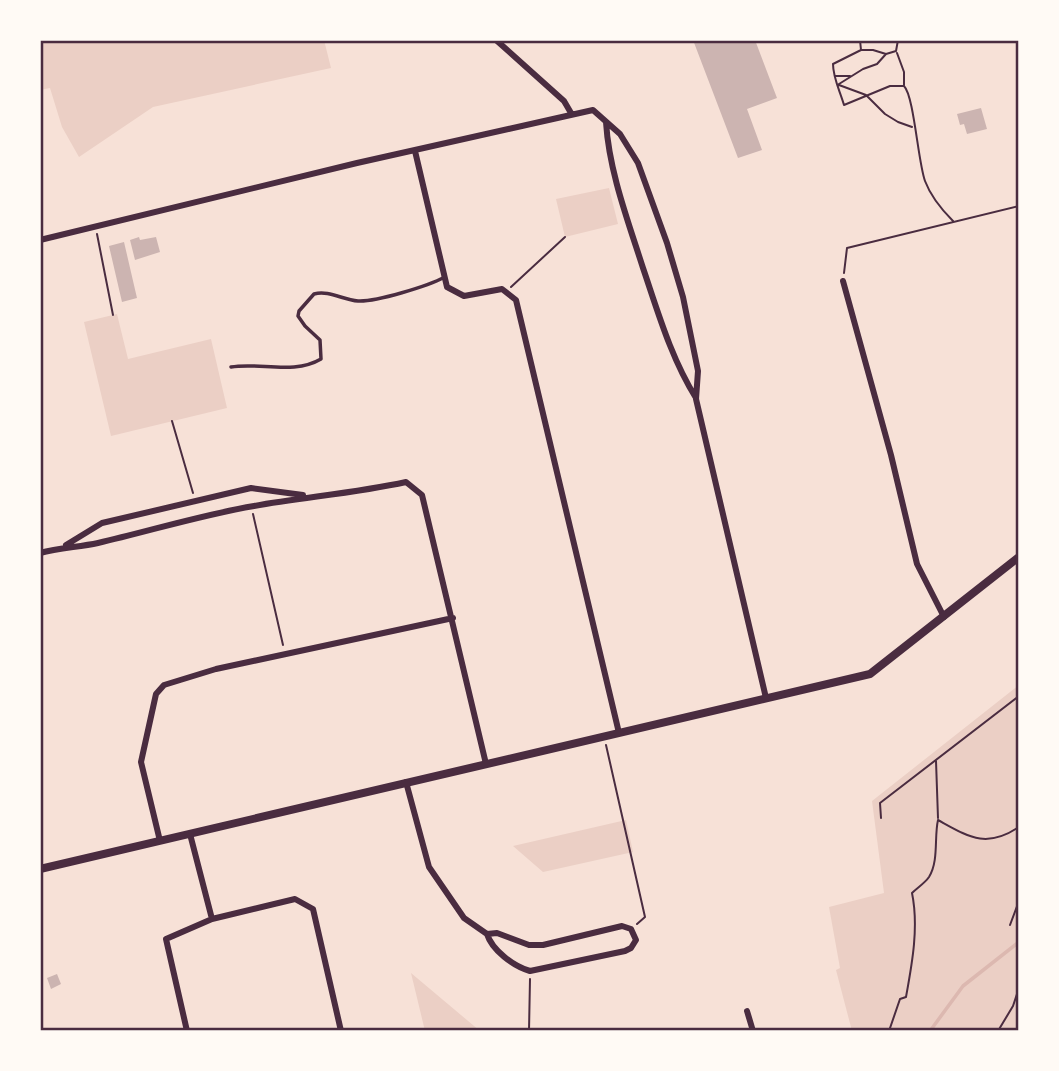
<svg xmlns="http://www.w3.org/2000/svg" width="1059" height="1071" font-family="'Asap Condensed',sans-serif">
<rect width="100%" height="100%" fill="#f7e1d7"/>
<!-- green -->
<path fill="#ebcfc5" d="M40,40h284l7,28 -178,39 -74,50 -17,-30 -12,-39 -10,2z
M609,188l9,36 -53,13 -9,-38z
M117,314l11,45 83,-20 16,69 -116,28 -27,-114z
M1019,685v346h-167l-16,-61 4,-2 -11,-61 55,-14 -12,-92z
M626,820l7,32 -90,20 -30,-26z
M411,973l69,58h-55z"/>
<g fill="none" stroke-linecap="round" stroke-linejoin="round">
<!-- stream -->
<path stroke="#dcb8b0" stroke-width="3.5" d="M930,1031l33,-45 56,-44"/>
</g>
<!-- building -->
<path fill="#ccb4b1" d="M693,40h62l22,58 -30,11 15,41 -24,8z
M981,108l6,21 -20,5 -3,-10 -4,1 -3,-11z
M139,237l1,3 16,-3 4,15 -25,8 -5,-20z
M124,242l13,56 -15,4 -13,-56z
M57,974l4,10 -10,5 -4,-11z"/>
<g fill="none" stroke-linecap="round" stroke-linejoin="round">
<!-- path -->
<path stroke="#4a2c40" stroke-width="2" d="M860,40l1,10 -28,14c0,14 7,27 11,41l46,-19h14c10,10 14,76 21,95 6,16 16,28 28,40
M862,50h11l13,4
M897,53l7,19v13
M835,76h15
M839,84l24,-15 14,-5 9,-10 10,-3 2,-11
M839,85l27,10 19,19 13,8 14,5
M97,234l16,81
M844,273l3,-25 172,-42
M511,287l54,-50
M172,421l21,72
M253,514l30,131
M606,745l39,172 -8,7
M936,761l2,57
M881,818l-1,-15 139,-107
M1010,925l9,-24
M529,1031l1,-52
M889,1031l11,-32 6,-2c6,-33 13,-70 6,-104 5,-5 13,-10 17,-16 10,-16 5,-40 9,-57 31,17 48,29 81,7
M998,1031l15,-25 6,-18"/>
<!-- service -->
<path stroke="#4a2c40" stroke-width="3.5" d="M231,367c28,-5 63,8 90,-8l-1,-19 -15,-14 -7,-10 1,-5 15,-17c15,-4 29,6 44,7 18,1 70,-15 87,-24"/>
<!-- minor -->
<path stroke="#4a2c40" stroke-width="6" d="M496,40l68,61 7,12
M1019,99v20
M606,122c3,49 22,99 37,146 15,44 28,90 53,130
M415,151l32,136 17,9 38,-7 14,11 103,433
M40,240l317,-77 236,-53 27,24 18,29 29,80 16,54 15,74 -2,28 70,299
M843,281l48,174 26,109 27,53
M66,545l36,-22 149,-35 52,7
M40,553c19,-5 39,-6 58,-10 52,-12 103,-28 156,-37 51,-9 102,-13 152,-24l16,13 64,269
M406,782l23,85 35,51 23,16 10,-1 32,12h14l79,-19 9,3 5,11 -5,8 -6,3 -95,20c-17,-5 -38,-21 -43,-37
M190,834l22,85 83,-20 18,10 28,122
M160,841l-19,-79 15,-68 8,-9 52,-16 237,-51
M747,1011l6,20
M187,1031l-21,-92 46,-20"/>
<!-- tertiary -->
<path stroke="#4a2c40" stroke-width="8" d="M40,869l830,-195 149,-117"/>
</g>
<!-- border -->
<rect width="1059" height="1071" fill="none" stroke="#fffaf5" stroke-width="84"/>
<rect x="42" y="42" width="975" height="987" fill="none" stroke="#4a2c40" stroke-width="2.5"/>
</svg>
